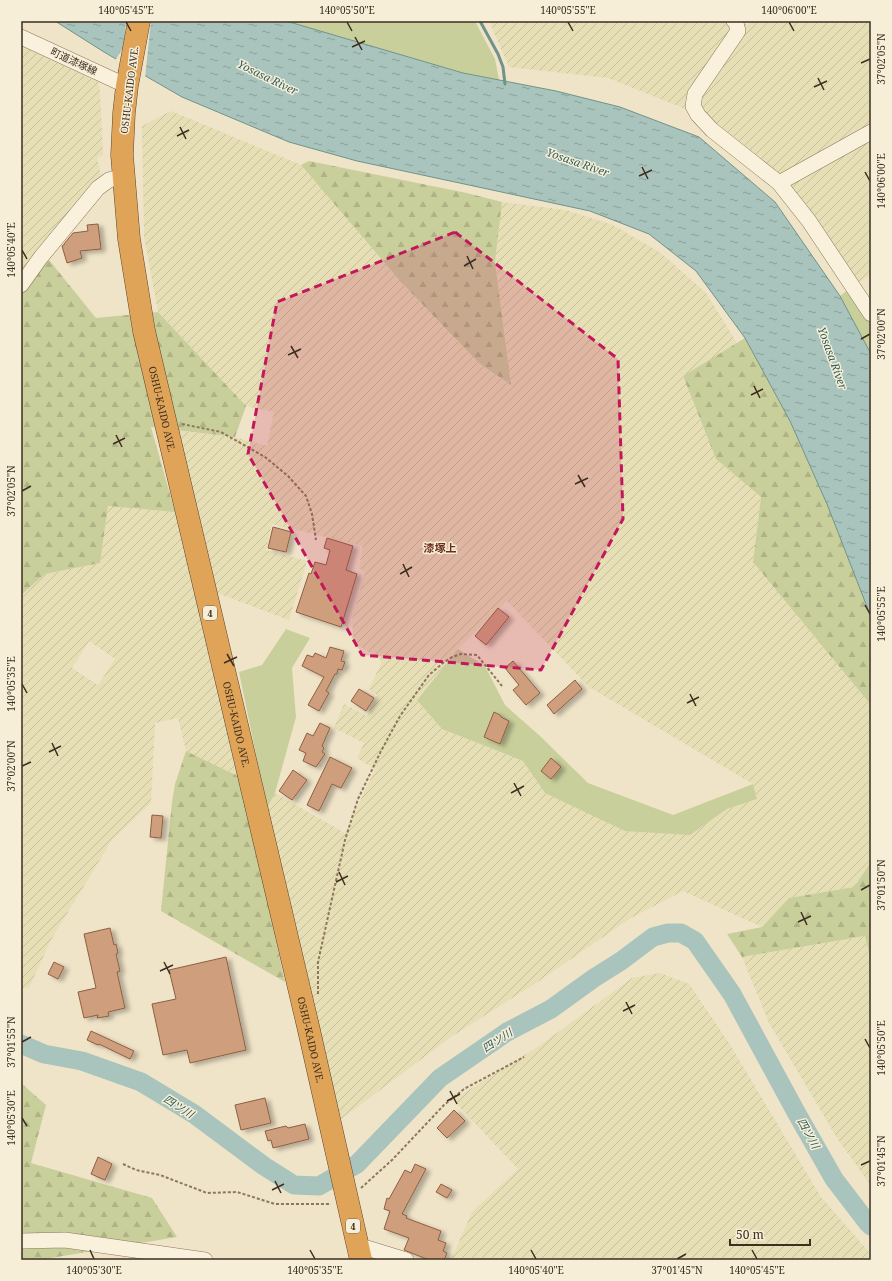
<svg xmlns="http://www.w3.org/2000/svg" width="892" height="1281" font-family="'Noto Serif','Noto Sans JP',serif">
<defs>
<pattern id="farmland-furrows" width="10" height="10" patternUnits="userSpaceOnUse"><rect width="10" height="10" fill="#e6deb5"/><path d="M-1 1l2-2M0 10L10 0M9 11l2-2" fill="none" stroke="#c6bf9b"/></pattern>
<pattern id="forest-firs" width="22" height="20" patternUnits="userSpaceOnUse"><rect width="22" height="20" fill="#c9cf9b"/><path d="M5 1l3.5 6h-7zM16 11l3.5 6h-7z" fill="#aeb285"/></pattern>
<pattern id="water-ripples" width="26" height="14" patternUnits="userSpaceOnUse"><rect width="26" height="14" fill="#a9c4bc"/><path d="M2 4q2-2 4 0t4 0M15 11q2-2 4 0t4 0" fill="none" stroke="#8ba098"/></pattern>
<filter id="shadow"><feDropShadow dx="4.5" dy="2.5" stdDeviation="2" flood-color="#0004"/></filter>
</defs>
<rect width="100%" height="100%" fill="#f0e4c8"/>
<!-- farmland -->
<path fill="url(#farmland-furrows)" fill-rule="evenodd" d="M489,21h249l10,4 3,-4h120v254l-15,9 -48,-73 -29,-38 -66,-53 -105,-42 -99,-11z
M21,46l77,36 2,10 3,63 -6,2 4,19 -80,97z
M171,111l130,54 100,117 79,82 31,21 -16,-123 7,-60 64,8 47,15 48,28 45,40 31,50 -54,34 33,82 45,38 -8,65 118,143v157l-17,25 -65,11 -27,29 -79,-36 -52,27 -98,67 -82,52 -111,83 -73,-312 8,-15 70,40 30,-64 -18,-11 7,-15 -30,-15 10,-24 23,12 10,-21 -8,-6 13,-28 -28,-19 -2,-22 13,-47 -6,-5 4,-22 -91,-22 -6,26 41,11 -18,59 -72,-27 -41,-163 59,7 32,9 7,-34 -28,-6 -88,-94 -14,-75 -2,-111zM507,601l82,86 164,97 4,15 -30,10 -37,26 -145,-42 -22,-32 -81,-32 -25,-30 41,-50z
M108,506l67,6 65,265 -54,-26 -8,-33 -23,5 -4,80 -39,37 -61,100 -22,48 -8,1v-394l24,-21 55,-11zM89,641l26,18 -17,26 -26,-17z
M865,936l6,25v225l-34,-48 -68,-115 -27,-66z
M660,973l29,11 40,59 92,154 50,57v6h-420l21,-48 46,-43 -65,-69 86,-54 93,-68z"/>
<!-- green -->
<path fill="#c9cf9b" d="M286,21h189l20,38 4,21 -36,-7z
M849,289l22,27v38l-31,-58z
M286,629l24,9 -18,30 4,49 -21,76 -8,15 -28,-136 23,-7z
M458,649l27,17 20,39 35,31 48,47 85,32 80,-31 4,15 -30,10 -37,26 -65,-4 -80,-38 -22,-32 -81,-32 -25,-29z"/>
<!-- forest -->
<path fill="url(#forest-firs)" d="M309,161l158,32 35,9 -7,60 16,123 -31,-21 -79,-82 -100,-117z
M37,254l12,6 47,58 62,-6 88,94 -11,31 -84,-10 24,85 -67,-6 -8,57 -55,11 -24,21v-322z
M745,338l45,83 37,83 44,113v88l-118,-143 8,-65 -45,-38 -33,-83z
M186,751l54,26 45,205 -124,-71 11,-109 3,-18z
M871,862v99l-6,-25 -123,21 -15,-23 35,-7 27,-29 65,-11z
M21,1083l25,22 -15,58 121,35 25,39 -132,22 -24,-1z"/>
<!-- water -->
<path fill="url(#water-ripples)" stroke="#6f938a" d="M55,21h231l177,52 93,18 64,16 79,30 76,65 65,94 31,58v263l-44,-113 -37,-83 -45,-83 -49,-67 -47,-37 -59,-23 -233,-50 -68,-19 -107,-45 -78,-45z"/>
<!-- pier -->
<path fill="#f0e4c8" d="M126,21h25l-6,57 -30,-17 9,-15z"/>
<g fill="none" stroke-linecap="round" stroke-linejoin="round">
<!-- stream -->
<path stroke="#6f938a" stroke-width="3" d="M480,21l18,33 5,13 2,17"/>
<!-- river -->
<path stroke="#a9c4bc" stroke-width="19" d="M21,1044l23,10 38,7 59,21 53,32 70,52 30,19 25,1 38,-22 83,-86 67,-46 44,-23 43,-31 27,-17 32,-24 15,-4h13l14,8 37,53 64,118 38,67 33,43 4,4"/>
</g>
<!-- building -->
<path fill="#cf9f7d" stroke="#8d5f41" filter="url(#shadow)" d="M98,224l3,25 -21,2 2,7 -15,5 -5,-17 2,-1v-1l9,-11 15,-2 -1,-6z
M273,527l18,5 -5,20 -18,-4z
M327,538l26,8 -7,24 11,4 -16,53 -45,-15 13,-39 2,1 4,-12 11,3 4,-15 -6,-2z
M498,608l11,9 -23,28 -11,-9z
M330,647l14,4 -3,10 4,1 -3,8 -4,-1 -1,5h-2l-9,17 3,2 -10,18 -11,-6 16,-28 -22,-11 5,-11 6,2 2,-4 11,5z
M513,661l27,32 -14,12 -13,-15 6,-5 -14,-17z
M575,680l7,9 -28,25 -7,-9z
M359,689l15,9 -8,13 -15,-10z
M494,712l6,3 1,2 8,4 -9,23 -16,-7z
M320,723l10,5 -8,18 2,2 -2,4 3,2 -9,13 -13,-6 3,-8 -7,-3 8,-17 6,3z
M330,757l22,11 -11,20 -9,-4 -13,27 -12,-6z
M551,758l10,9 -10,12 -10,-8z
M293,770l14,10 -15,20 -13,-9z
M152,815l11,1 -2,22 -11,-1z
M110,928l4,17 2,-1 2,9 -2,1 4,17 -3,1 8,36 -17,4 1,4 -12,2 1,-3 -14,3 -6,-26 18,-4 -12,-54z
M226,957l20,93 -56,13 -3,-13 -24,5 -11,-51 24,-5 -7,-29z
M54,962l10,5 -6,12 -10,-5z
M91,1031l43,20 -4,8 -31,-15 -1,1 -11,-5z
M265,1098l6,25 -30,7 -6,-25z
M454,1110l11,11 -18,17 -10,-10z
M305,1124l4,15 -36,9 -2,-8 -3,1 -3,-10 21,-5 2,2z
M98,1157l14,7 -7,16 -14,-6z
M415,1164l11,5 -24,45 5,2 -1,2 35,13 -3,9 8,3 -3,8 4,2 -3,7h-15l-25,-10 5,-12 -25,-9 6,-18 -6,-2 3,-11 2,1 16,-29 6,3z
M441,1184l11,6 -5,8 -11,-6z"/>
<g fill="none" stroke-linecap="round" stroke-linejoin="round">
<!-- minor casing -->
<g stroke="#8d765c" stroke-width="16">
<path id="minor" d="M734,21l2,2 2,8 -43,63 -2,12 5,9 14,15 67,53 30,38 62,93
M21,37l106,49
M779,183l92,-51
M21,285l20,-28 57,-69 11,-8 14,-4
M21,1241l44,-1 140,20
M357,1245l49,15"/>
</g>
<!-- highway casing -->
<g stroke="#5b4430" stroke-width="23">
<g id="highway">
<path id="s1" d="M139,21l-12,65 -3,27 -2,42 7,84 15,92 164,695 53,234"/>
</g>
</g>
<!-- path -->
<path stroke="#8d765c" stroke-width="2" stroke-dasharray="3 2" stroke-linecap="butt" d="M182,424l39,8 44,25 23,19 18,20 6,18 4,26
M318,994v-32l27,-122 13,-41 23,-48 19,-35 29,-41 14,-12 9,-6 9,-3 16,1 25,31
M123,1164l13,6 24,5 47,18 30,-1 38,12h56
M361,1188l31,-28 52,-55 20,-16 60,-32"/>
<!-- minor -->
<use href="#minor" stroke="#faf1dc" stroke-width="15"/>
<!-- highway -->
<use href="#highway" stroke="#e0a458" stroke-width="22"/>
</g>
<!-- marked area -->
<path fill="#c2185b" fill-opacity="0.2" stroke="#c2185b" stroke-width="3" stroke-dasharray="8 5" stroke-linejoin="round" d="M455,232l163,127 5,160 -82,151 -179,-15 -114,-201 29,-152z"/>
<!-- ticks -->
<path fill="none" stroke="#3d2e20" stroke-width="1.5" d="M126,22l5,9M347,22l5,9M568,22l5,9M789,22l5,9M355,37l7,13M352,47l13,-6M861,63l9,-4M818,78l6,12M814,87l13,-6M180,127l6,12M177,136l12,-6M642,167l6,12M865,172l5,9M639,176l13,-6M22,250l5,9M467,256l6,13M464,266l12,-7M861,339l9,-5M291,346l7,12M288,355l13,-6M754,386l6,12M751,395l12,-6M116,435l6,12M113,444l12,-6M578,475l7,12M575,484l13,-6M22,491l9,-5M403,564l6,13M400,574l12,-7M865,605l5,9M227,654l7,12M224,663l13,-6M22,684l5,9M690,694l6,12M687,703l12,-6M52,743l6,13M49,752l12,-6M22,766l9,-4M514,783l7,13M511,793l13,-7M339,872l6,13M336,882l12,-6M861,890l9,-5M801,912l6,13M798,922l13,-6M164,962l6,12M160,971l13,-6M626,1002l6,12M623,1011l12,-6M865,1039l5,9M22,1042l9,-5M450,1091l7,13M447,1101l13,-7M22,1118l5,8M861,1165l9,-4M275,1181l6,12M272,1190l12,-6M90,1250l4,9M310,1250l5,9M531,1250l5,9M752,1250l5,9M677,1259l9,-5"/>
<g text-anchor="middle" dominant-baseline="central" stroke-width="3" stroke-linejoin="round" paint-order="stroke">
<!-- shield labels -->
<g fill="#f7eed8" stroke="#756857" stroke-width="1">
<rect x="203" y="606" width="14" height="14" rx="3"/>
<rect x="346" y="1219" width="14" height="14" rx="3"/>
</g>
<g font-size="9" font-weight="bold" fill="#3d2e20">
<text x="210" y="613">4</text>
<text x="353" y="1226">4</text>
</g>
<!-- street labels -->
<g font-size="10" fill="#3d2e20" stroke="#f7eed8">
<text transform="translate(74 61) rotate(25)">町道漆塚線</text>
<text transform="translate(129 90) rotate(-83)">OSHU-KAIDO AVE.</text>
<text stroke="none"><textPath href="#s1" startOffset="393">OSHU-KAIDO AVE.</textPath></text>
<text stroke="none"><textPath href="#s1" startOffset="717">OSHU-KAIDO AVE.</textPath></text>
<text stroke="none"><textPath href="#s1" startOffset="1041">OSHU-KAIDO AVE.</textPath></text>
</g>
<!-- water labels -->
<g font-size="11" font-style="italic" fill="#2f5d5a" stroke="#f7eed8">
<text transform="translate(268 77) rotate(26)">Yosasa River</text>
<text transform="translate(578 162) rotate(19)">Yosasa River</text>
<text transform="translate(833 358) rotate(70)">Yosasa River</text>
<text transform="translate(497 1040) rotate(-33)">四ツ川</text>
<text transform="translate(179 1106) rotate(32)">四ツ川</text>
<text transform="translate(809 1133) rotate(61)">四ツ川</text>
</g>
<!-- neighbourhood labels -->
<g font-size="11" font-weight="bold" fill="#6b2e1e" stroke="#f7eed8">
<text x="440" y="547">漆塚上</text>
</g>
</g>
<!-- border -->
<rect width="892" height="1281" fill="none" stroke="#f7eed8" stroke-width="44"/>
<!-- scale -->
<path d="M730 1239v6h80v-6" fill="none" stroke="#3d2e20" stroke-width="2"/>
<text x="736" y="1239" font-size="12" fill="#3d2e20" stroke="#f7eed8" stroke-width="3" paint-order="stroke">50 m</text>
<rect x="22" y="22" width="848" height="1237" fill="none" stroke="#3d2e20" stroke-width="1.5"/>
<g font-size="10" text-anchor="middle" fill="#3d2e20">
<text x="126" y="14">140°05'45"E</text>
<text x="347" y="14">140°05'50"E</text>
<text x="568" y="14">140°05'55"E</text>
<text x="789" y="14">140°06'00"E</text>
<text transform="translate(881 59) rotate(-90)" y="4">37°02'05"N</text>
<text transform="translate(881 181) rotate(-90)" y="4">140°06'00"E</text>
<text transform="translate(11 250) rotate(-90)" y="4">140°05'40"E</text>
<text transform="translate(881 334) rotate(-90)" y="4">37°02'00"N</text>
<text transform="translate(11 491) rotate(-90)" y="4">37°02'05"N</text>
<text transform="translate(881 614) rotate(-90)" y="4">140°05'55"E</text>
<text transform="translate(11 684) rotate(-90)" y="4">140°05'35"E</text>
<text transform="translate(11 766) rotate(-90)" y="4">37°02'00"N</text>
<text transform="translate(881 885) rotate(-90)" y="4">37°01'50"N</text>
<text transform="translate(11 1042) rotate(-90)" y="4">37°01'55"N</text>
<text transform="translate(881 1048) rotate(-90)" y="4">140°05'50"E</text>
<text transform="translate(11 1118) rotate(-90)" y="4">140°05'30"E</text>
<text transform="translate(881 1161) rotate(-90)" y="4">37°01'45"N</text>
<text x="94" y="1274">140°05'30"E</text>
<text x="315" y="1274">140°05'35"E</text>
<text x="536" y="1274">140°05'40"E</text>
<text x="677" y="1274">37°01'45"N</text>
<text x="757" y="1274">140°05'45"E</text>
</g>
</svg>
